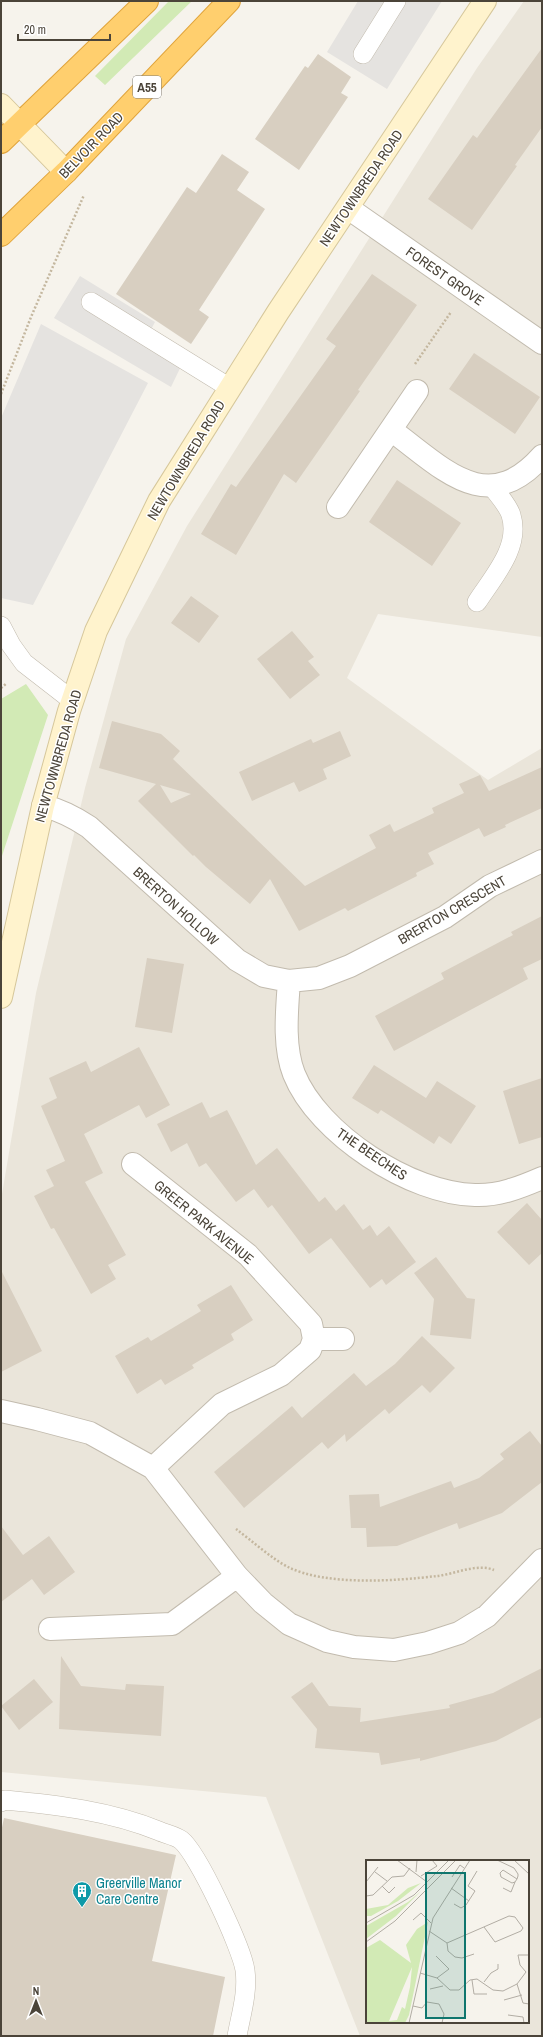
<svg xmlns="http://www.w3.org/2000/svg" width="543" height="2037" font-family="'Archivo Narrow',sans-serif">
<rect width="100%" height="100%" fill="#f6f3ec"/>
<!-- residential -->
<path fill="#eae5da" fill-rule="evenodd" d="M524,1h18v636l-164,-23 -31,64 141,102 54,-32v1288h-182l-94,-239 -265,-25v-572l35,-207 49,-205 41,-149 61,-113 290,-458zM367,1861h161v161h-161z"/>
<!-- green -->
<path fill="#d2eab5" d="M169,1h23l-87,84 -10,-9z
M26,684l22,31 -47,144v-160z"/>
<!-- parking -->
<path fill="#e5e3e0" d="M358,1h84l-55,88 -60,-37z
M80,276l75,46 -8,15 37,23 -13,27 -117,-69z
M41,324l107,59 -115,222 -32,-7v-180z"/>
<!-- building -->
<path fill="#d8cfc1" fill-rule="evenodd" d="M542,48v79l-27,38 2,1 -45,64 -44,-31 45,-64 4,3z
M318,54l33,23 -10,16 7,4 -49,73 -44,-31 50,-73 3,2z
M222,154l27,18 -12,18 28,19 -66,101 10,7 -18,27 -75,-50 71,-107 9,6z
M372,274l45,31 -59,85 2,1 -64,92 -12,-9 -48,81 -35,-21 30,-50 5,3 100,-141 -10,-7z
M474,353l66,44 -25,37 -66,-45z
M397,480l64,43 -29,43 -63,-44z
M191,596l28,20 -20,27 -28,-20z
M292,631l22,26 -6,4 12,14 -30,24 -33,-40z
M112,721l49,13 19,17 -7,8 132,127 71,-38 -7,-13 21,-11 4,8 40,-19 -2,-5 32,-15 -5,-9 21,-9 9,16 53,-24v41l-37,17 1,2 -22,10 -5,-9 -51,25 6,11 -18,9 1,3 -69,35 -3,-3 -46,23 -29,-52 -20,25 -44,-37 -12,-12 -1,1 -55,-55 18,-17 -57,-16zM160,785l31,9 -20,9z
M340,731l11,25 -28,13 4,10 -28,13 -5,-10 -42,19 -13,-29 72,-33 2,4z
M542,916v43l-19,9 5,11 -134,72 -19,-35 69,-37 -3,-6 72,-38 -2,-3z
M147,958l37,6 -12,69 -37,-6z
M139,1047l31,58 -24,13 -7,-13 -55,29 19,39 -18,9 41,73 -18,10 8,14 -25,15 -37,-66 -3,1 -17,-33 20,-10 -8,-16 19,-9 -24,-55 16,-8 -8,-20 37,-17 5,11z
M374,1065l52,33 11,-17 39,25 -25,38 -12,-8 -5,8 -53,-34 -3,4 -26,-16z
M542,1078v59l-23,7 -16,-53z
M202,1102l8,16 17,-8 29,55 21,-17 42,54 6,-5 11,14 8,-7 19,26 7,-5 7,11 12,-10 27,36 -30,23 -4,-6 -12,9 -39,-50 -22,16 -37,-49 -4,3 -14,-19 -18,13 -30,-39 -7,4 -12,-24 -16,9 -14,-28z
M527,1203l15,17v33l-13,12 -32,-33z
M436,1257l31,41 8,1 -4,40 -41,-4 4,-36 -20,-26z
M1,1270l41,81 -41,21z
M231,1285l22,35 -22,14 3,6 -42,25 2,3 -29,17 -4,-6 -24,15 -22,-38 33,-19 3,4 50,-30 -4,-6z
M422,1336l33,32 -25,25 -8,-8 -33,29 -4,-5 -39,33 -1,-8 -17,15 -6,-7 -78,66 -30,-36 78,-66 10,12 52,-45 12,13 29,-22z
M530,1431l12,15v36l-40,31 -43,16 -2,-6 -60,23 -30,1 -1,-19h-15l-2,-33 30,-1 1,13 71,-26 3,7 25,-10 25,-19 -4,-5z
M1,1526l22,29 26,-19 26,36 -31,23 -12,-16 -31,23z
M61,1656l20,30 44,4 1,-6 38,2 -3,50 -102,-7z
M542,1668v49l-46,24 -76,20v-3l-39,7 -2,-12 -64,-5 2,-19 -26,-32 21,-15 17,24 32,2 -1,14 90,-14 -1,-3 44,-12z
M34,1679l19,23 -34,28 -18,-24z
M4,1818l172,37 -24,106 73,16 -12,59h-212v-204z"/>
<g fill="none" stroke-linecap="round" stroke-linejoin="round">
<!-- lane casing -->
<g stroke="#c2bbae" stroke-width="20">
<path id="lane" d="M363,54l33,-53
M91,302l139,86
M477,602c16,-25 44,-55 34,-87 -3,-10 -14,-21 -19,-29
M1,626l10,19 13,18 49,38
M1,1802l4,-2c53,5 105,11 154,31 7,3 17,5 22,9 17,13 61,109 64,130 3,23 -4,44 -8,66"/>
</g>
<!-- street casing -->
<g stroke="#c2bbae" stroke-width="24">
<path id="street" d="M348,208l194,135
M391,430c51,37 95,89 151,26
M338,507l79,-116
M43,806c18,4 31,11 46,21l148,133 27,16 25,5 30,-3 31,-12 95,-49 45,-31 52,-25
M289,981c-2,29 -6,65 5,93 24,60 117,120 181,121 24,1 46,-8 67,-17
M133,1164l115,91 63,69 3,15 -4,11 -29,25 -59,29 -69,64
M314,1339h29
M1,1411l36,8 53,14 63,35 84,108 26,27 26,21 38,17 27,6 40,3 34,-7 31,-10 28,-17 55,-56
M50,1629l122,-5 65,-48"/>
</g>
<!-- secondary casing -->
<g stroke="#d6c79b" stroke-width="24">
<path id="secondary" d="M1,105l65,67
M1,997l42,-191 26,-95 27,-80 63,-130 119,-189 207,-311"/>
</g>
<!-- highway casing -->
<g stroke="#e0a43c" stroke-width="24">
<path id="highway" d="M1,142l146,-141
M1,235l65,-63 163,-171"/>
</g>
<!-- path -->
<path stroke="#c4b79f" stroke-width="2.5" stroke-dasharray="2 2" stroke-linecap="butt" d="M415,364l36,-52
M1,394l30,-77 53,-122
M1,688l6,-5
M236,1529c15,11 36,30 52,38 38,19 107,14 149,9 18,-2 40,-13 57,-6"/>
<!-- lane -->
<use href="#lane" stroke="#fff" stroke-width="19"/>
<!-- street -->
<use href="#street" stroke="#fff" stroke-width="22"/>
<!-- secondary -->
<use href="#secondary" stroke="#fff3cd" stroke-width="22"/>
<!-- highway -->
<use href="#highway" stroke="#ffcf6e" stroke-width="22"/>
</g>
<!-- icons -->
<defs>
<g id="building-pin" transform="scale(1)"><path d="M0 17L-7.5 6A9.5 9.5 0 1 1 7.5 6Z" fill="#0f9aa8" stroke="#fff"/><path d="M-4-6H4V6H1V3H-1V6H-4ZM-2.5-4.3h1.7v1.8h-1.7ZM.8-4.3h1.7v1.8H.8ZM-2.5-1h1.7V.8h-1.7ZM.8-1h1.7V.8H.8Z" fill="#fff"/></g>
</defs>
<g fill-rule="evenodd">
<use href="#building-pin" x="82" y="1891"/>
</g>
<g text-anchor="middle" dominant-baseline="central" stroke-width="3" stroke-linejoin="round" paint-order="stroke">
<!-- shield labels -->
<rect fill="#fff" stroke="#817c74" stroke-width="1" x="133" y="76" width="28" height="22" rx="3"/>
<g font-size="13" font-weight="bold" fill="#4b4439">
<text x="147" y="87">A55</text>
</g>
<!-- street labels -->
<g font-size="14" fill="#4b4439" stroke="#fff">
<text transform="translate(91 145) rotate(-46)">BELVOIR ROAD</text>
<text transform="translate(361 188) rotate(-56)">NEWTOWNBREDA ROAD</text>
<text transform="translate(445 276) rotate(35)">FOREST GROVE</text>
<text transform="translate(186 460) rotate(-59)">NEWTOWNBREDA ROAD</text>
<text transform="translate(58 756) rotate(-74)">NEWTOWNBREDA ROAD</text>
<text transform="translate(176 906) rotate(42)">BRERTON HOLLOW</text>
<text transform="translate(452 910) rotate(-30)">BRERTON CRESCENT</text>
<text transform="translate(372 1154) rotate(34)">THE BEECHES</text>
<text transform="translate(204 1222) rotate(39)">GREER PARK AVENUE</text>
</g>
<!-- culture labels -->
<g font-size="14" fill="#0d838f" stroke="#fff" text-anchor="start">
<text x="96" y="1883">Greerville Manor<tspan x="96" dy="16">Care Centre</tspan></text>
</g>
</g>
<!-- overview -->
<g transform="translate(366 1860)">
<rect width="163" height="163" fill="#f6f3ec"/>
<path d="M55,23l-23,18 -27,15h-5v-7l22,-4 20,-17zM55,31l-25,25 -30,23v-13l42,-24zM62,62l-19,93 -4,8h-39v-75l14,-8 31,23 -5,-18 11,-16zM46,107l-2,20 -5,22 -3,-2 -5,13 -8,1z" fill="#d2eab5" fill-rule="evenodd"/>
<path fill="none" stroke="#b2ada4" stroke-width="1" d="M31,0l30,22M131,0l17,8 4,6v2l-1,3 -2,3 -3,1 -11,-6 -1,-4 3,-3 14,9M148,0l15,14M9,12l12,9M50,12l1,-12M55,16l16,-10 -5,-6M86,17l8,-12 4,3M0,22l12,-15M16,26l7,7 6,-6M85,28l18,13M137,28l8,4 4,-10M0,36l7,-1 19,-18 12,-1 6,-8M88,44l7,4 5,-3 9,-14 -7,-5 9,-15M47,60l8,-7 10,10M0,63l48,-28 35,-35M63,71l18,12 62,-27 6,1 8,11 -2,3 -26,11 -11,-15M0,82l29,-21 61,-61M81,83l1,8 7,6 7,1 12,-4M70,96l13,13 -12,9M54,113l17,5 13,12h9l11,-10 7,-1 16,11 10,1 14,-7 9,-12 -6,-7 -2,-10h11M106,120l2,14h13M118,122l7,-9 7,-4v-5M151,124l6,19 6,1M64,129l13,-3M138,140l18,-5M47,146l9,2 5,-6 12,2 5,10 -2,9M142,155l15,2 1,6M43,163l24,-105 37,-58"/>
<path fill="#0f766e" fill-opacity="0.15" stroke="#0f766e" stroke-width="2" d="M60,13h39v145h-39z"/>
<rect width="163" height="163" fill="none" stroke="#4b4439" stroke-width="2"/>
</g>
<!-- border -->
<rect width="543" height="2037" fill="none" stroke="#4b4439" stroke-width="4"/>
<!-- north arrow -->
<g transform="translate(36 2001)" stroke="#ffffff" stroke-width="3" paint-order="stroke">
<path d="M0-3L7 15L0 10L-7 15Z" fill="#4b4439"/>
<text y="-6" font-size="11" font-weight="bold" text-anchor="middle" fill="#4b4439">N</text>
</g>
<!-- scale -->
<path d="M18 34v6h92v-6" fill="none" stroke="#4b4439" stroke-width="2"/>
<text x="24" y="34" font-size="12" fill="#4b4439" stroke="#ffffff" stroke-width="3" paint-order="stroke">20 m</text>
</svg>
